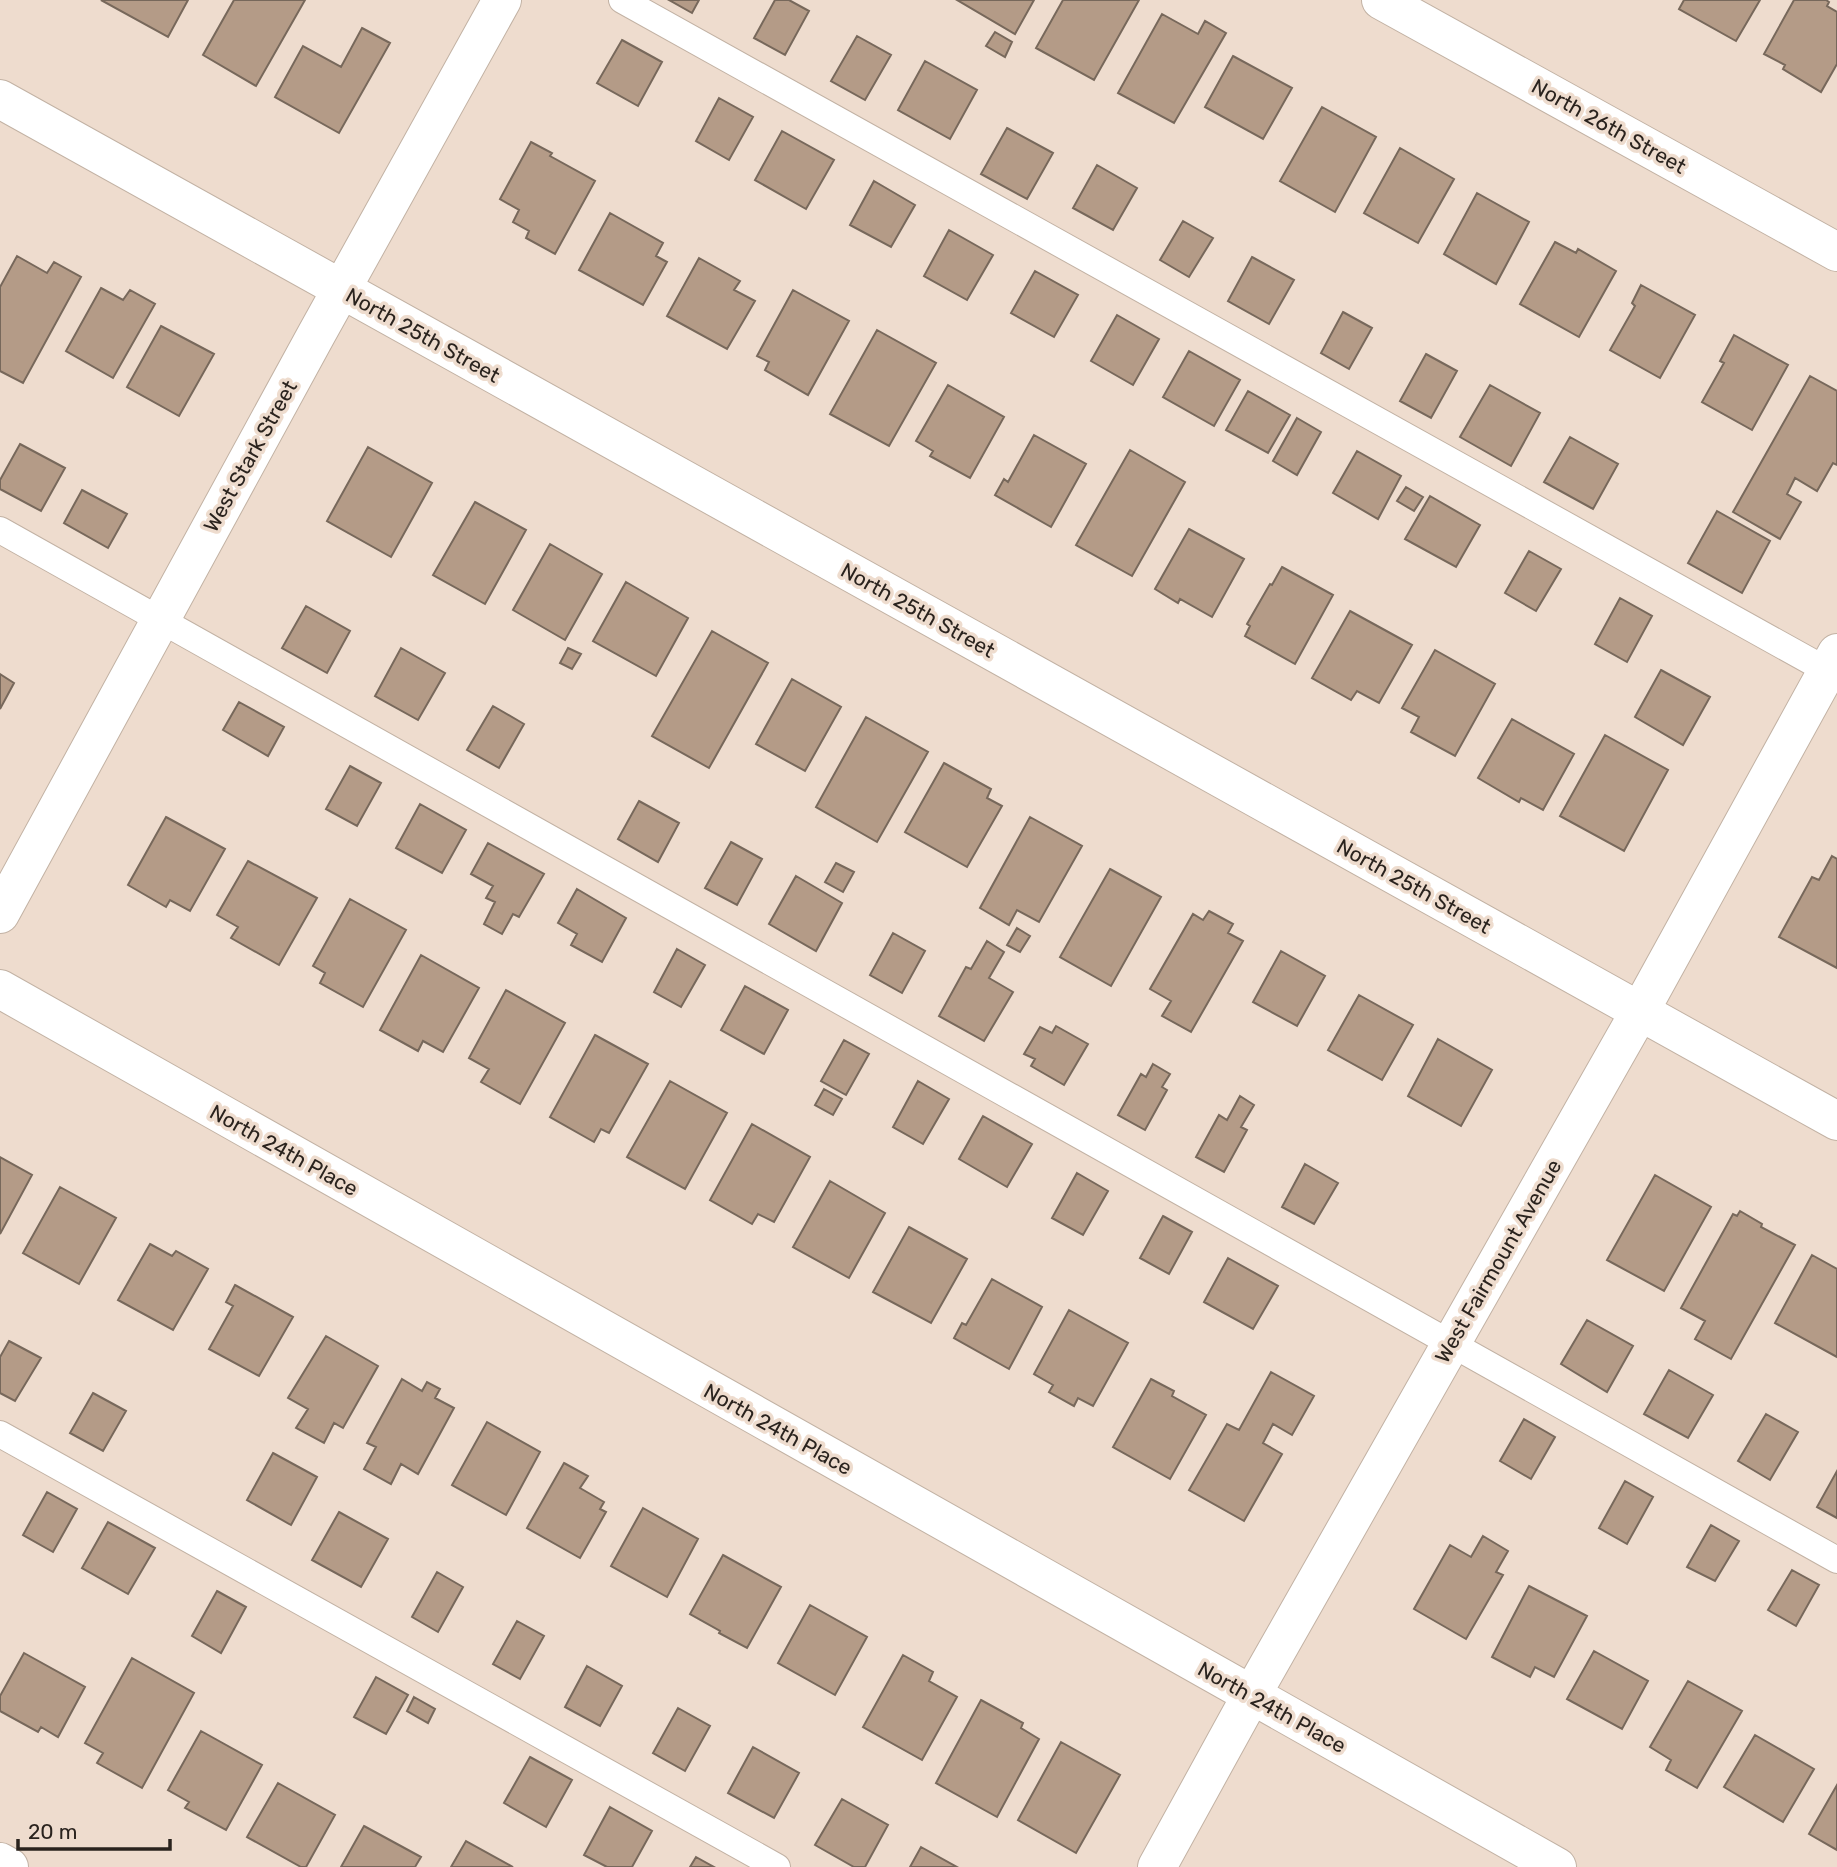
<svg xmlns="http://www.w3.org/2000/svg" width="1837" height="1867" font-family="Rubik,sans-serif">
<rect width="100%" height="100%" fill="#eedcce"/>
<!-- building -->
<path fill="#b49b87" stroke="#77685b" stroke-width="2" d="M101,0h87l-20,37z
M234,0h71l-49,86 -53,-31z
M669,0h30l-7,13z
M775,0h14l20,11 -24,44 -31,-17z
M957,0h77l-19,34z
M1063,0h76l-45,80 -58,-32z
M1684,0h76l-24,41 -57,-32z
M1794,0h32l3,2 -2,4 10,6v52l-16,28 -38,-23 2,-4 -21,-11z
M1162,14l36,20 7,-13 21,12 -52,90 -56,-30z
M362,28l28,15 -51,90 -64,-36 28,-51 38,21z
M995,32l17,10 -7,15 -19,-11z
M857,36l34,19 -26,45 -34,-19z
M622,40l40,22 -24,44 -41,-23z
M1233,56l59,32 -29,51 -58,-32z
M925,61l52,29 -27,49 -52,-29z
M719,98l34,19 -24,43 -33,-19z
M1322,107l54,30 -41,75 -55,-31z
M1007,128l46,25 -26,46 -46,-25z
M782,131l52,29 -28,49 -51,-29z
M531,142l21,11 -2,3 45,25 -40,73 -29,-16 3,-7 -16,-9 6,-12 -19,-11z
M1400,148l54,31 -36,64 -54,-30z
M1097,165l40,23 -24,42 -40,-22z
M874,181l41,24 -24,42 -41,-22z
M1477,193l52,29 -33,62 -52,-30z
M610,213l53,30 -7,13 11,6 -24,43 -64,-35z
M1183,221l30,17 -24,39 -29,-17z
M949,230l44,25 -26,45 -43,-24z
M1555,242l21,11 2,-4 38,22 -37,66 -59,-33z
M17,256l30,17 7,-11 27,15 -58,106 -23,-12v-84z
M1252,257l42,23 -25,44 -41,-23z
M699,258l41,23 -6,9 21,11 -28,48 -60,-33z
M1035,271l43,24 -24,42 -43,-24z
M1641,285l54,30 -35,63 -50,-28 25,-44 -3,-3z
M101,288l22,12 7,-10 25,14 -42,74 -47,-27z
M793,290l56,31 -41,74 -43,-25 4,-8 -12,-6z
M1343,312l29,16 -23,41 -28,-16z
M1117,315l42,24 -26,46 -42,-24z
M161,326l53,28 -35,62 -52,-29z
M877,330l59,33 -47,83 -59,-32z
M1734,335l54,30 -36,65 -50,-28 22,-39 -4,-2z
M1189,351l51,29 -26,46 -51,-29z
M1426,354l31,17 -26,47 -31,-17z
M1810,376l27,15v74l-4,-2 -16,28 -22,-13 -8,16 14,8 -21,37 -47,-27z
M948,385l56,32 -34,61 -40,-22 3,-5 -17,-10z
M1490,385l50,28 -29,53 -51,-29z
M1248,391l42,24 -22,38 -42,-23z
M1297,418l24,14 -24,43 -24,-14z
M1034,435l52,29 -35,63 -56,-32 9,-16 4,3z
M1570,437l48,27 -25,45 -49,-27z
M20,444l45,24 -24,43 -41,-22v-9z
M368,447l64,36 -41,74 -64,-36z
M1130,450l55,32 -53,94 -56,-31z
M1357,451l44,25 -23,43 -45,-26z
M1406,487l17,10 -9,14 -17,-10z
M82,490l45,24 -19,34 -44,-25z
M1430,496l50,29 -24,42 -51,-28z
M475,502l51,28 -41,74 -52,-29z
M1717,511l53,30 -28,52 -54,-30z
M1189,529l55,30 -32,58 -32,-18 -2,4 -23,-14z
M550,544l52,30 -37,66 -52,-30z
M1529,551l32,18 -25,42 -31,-18z
M1282,567l51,28 -38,69 -50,-28 5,-10 -3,-2 23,-40 2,1z
M626,582l62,36 -32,58 -63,-35z
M1620,598l32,18 -25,46 -32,-18z
M306,606l44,25 -23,42 -45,-25z
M1350,611l62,34 -33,58 -22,-12 -6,9 -39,-22z
M712,631l56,32 -59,105 -57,-32z
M401,648l44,25 -27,47 -43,-24z
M568,648l13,6 -9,15 -12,-6z
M1435,650l60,34 -40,72 -44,-24 8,-15 -17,-9z
M1661,670l49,27 -27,48 -48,-28z
M0,674l14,9 -14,26z
M792,679l49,28 -36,64 -49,-27z
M239,702l45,25 -16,29 -45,-26z
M493,706l31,18 -25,44 -32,-18z
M866,717l62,35 -51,90 -61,-35z
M1512,719l62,35 -31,56 -22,-12 -2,4 -41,-24z
M1605,735l63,35 -44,81 -64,-35z
M944,763l47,26 -4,9 15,8 -35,61 -62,-35z
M350,766l31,17 -24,43 -31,-17z
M639,801l40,22 -21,39 -40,-23z
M420,804l46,26 -24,43 -46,-25z
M166,817l59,32 -35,62 -20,-11 -4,7 -38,-22z
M1030,817l52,29 -43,76 -22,-12 -8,15 -29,-17z
M731,842l31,17 -25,46 -32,-17z
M488,843l56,31 -25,43 -6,-3 -11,20 -18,-10 11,-22 -9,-4 7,-12 -22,-12z
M1832,856l5,3v109l-58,-31 33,-60 7,3z
M248,861l69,37 -38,67 -48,-27 7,-11 -21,-12z
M836,863l18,9 -11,20 -18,-10z
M1110,869l51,28 -50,89 -51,-29z
M796,876l46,27 -26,48 -47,-27z
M577,889l49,29 -24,44 -31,-17 6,-11 -19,-11z
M350,899l56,31 -43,77 -43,-24 5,-10 -12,-7z
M1209,911l24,13 -5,9 15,8 -52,91 -29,-16 9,-15 -21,-12 43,-75 10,6z
M1017,928l13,8 -10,16 -13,-7z
M893,933l32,18 -23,42 -32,-18z
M987,941l17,11 -15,26 24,14 -29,49 -45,-25 27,-49 5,2z
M677,949l28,16 -24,42 -27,-15z
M1281,951l44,25 -28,50 -44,-24z
M421,955l58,33 -36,64 -20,-11 -5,10 -38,-21z
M745,986l43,24 -24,44 -43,-24z
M506,990l59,33 -45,81 -39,-22 8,-13 -20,-11z
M1359,995l54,30 -31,55 -54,-30z
M1056,1026l32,18 -24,41 -33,-19 4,-7 -11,-5 16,-27 12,6z
M595,1035l53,29 -39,69 -8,-4 -7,13 -44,-25z
M1438,1039l54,31 -31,56 -53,-30z
M844,1040l25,14 -23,41 -25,-14z
M1153,1064l17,10 -8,13 5,3 -22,40 -27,-15 23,-41 5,3z
M670,1081l57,32 -42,76 -58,-32z
M918,1081l31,18 -26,45 -30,-17z
M824,1089l18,10 -9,16 -18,-10z
M1240,1096l14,9 -13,22 6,3 -23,42 -28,-15 23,-42 8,5z
M983,1116l49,28 -25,43 -48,-28z
M752,1124l58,33 -36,65 -16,-8 -6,10 -42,-24z
M0,1157l32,18 -32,59z
M1305,1164l33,19 -24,41 -32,-17z
M1077,1173l31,18 -25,44 -31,-17z
M1655,1175l56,32 -47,84 -57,-31z
M830,1181l55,32 -36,65 -56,-31z
M60,1187l56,31 -37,66 -56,-31z
M1740,1211l22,13 -1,3 34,18 -64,114 -36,-20 10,-18 -24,-13 52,-94 4,2z
M1163,1216l29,16 -23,42 -29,-16z
M909,1227l58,32 -36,64 -58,-31z
M150,1244l22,12 4,-5 32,18 -35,61 -55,-30z
M1812,1255l25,14v88l-62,-34z
M1228,1258l50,28 -25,43 -49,-27z
M992,1279l50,28 -33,62 -55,-31 8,-15 4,2z
M235,1285l58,32 -34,59 -50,-27 24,-43 -7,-4z
M1069,1310l59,33 -35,63 -15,-8 -4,8 -25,-14 4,-7 -19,-11z
M1587,1320l46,26 -26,46 -46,-28z
M326,1336l52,30 -35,62 -9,-5 -10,20 -28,-15 12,-19 -20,-11z
M9,1341l32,17 -26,43 -15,-8v-36z
M1669,1370l44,25 -25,43 -44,-24z
M1271,1372l43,24 -22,39 -19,-11 -10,19 19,11 -38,67 -55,-31 38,-66 12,6z
M402,1379l20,12 5,-9 13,7 -5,9 19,10 -36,66 -17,-10 -10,20 -27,-15 12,-22 -9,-4z
M1151,1379l23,12 -2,5 34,19 -36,64 -57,-32z
M93,1393l33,18 -23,40 -33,-18z
M1766,1414l32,18 -28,48 -32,-19z
M1524,1419l31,18 -24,42 -31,-18z
M487,1422l53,30 -34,63 -54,-30z
M273,1453l44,24 -26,48 -44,-25z
M564,1463l24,13 -8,12 24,14 -4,7 6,3 -26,46 -53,-30z
M1837,1471v47l-20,-11z
M1625,1481l28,16 -26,47 -28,-16z
M47,1492l30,17 -24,43 -30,-17z
M643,1508l55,31 -31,58 -56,-31z
M339,1512l49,27 -27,48 -49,-27z
M108,1522l47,26 -27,46 -46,-26z
M1711,1525l28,16 -24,40 -28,-14z
M1483,1536l25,15 -12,21 7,3 -37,64 -52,-30 36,-64 21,12z
M723,1555l58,32 -34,61 -28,-15 1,-2 -30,-17z
M1792,1570l27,15 -23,41 -28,-16z
M437,1572l26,15 -25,45 -26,-15z
M1529,1586l58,30 -33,61 -19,-10 -5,10 -38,-20z
M217,1591l29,16 -25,46 -29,-17z
M810,1605l57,32 -32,58 -57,-32z
M517,1621l27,15 -24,43 -27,-15z
M1594,1651l54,30 -26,48 -55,-30z
M24,1653l61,34 -27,50 -17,-10 -3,5 -38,-21v-15z
M903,1655l30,17 -4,9 28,16 -35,63 -59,-33z
M132,1658l62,35 -52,95 -45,-25 6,-10 -18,-10z
M587,1666l35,20 -22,40 -35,-19z
M376,1677l32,18 -22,39 -32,-17z
M1688,1681l54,30 -45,77 -31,-18 5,-10 -21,-13z
M414,1697l21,12 -7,14 -21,-12z
M981,1700l42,23 -2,5 18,11 -42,78 -61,-34z
M678,1708l32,18 -25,45 -32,-18z
M201,1731l61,34 -36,65 -41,-22 4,-6 -21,-12z
M1755,1735l59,34 -31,53 -59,-35z
M1061,1742l59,33 -44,78 -58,-33z
M753,1747l46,26 -25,45 -46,-25z
M530,1757l42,23 -26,47 -42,-24z
M278,1783l57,32 -29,52h-5l-54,-30z
M1837,1785v65l-28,-16z
M842,1799l46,26 -23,42h-11l-39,-22z
M610,1807l42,24 -20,36h-25l-23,-12z
M364,1826l57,31 -6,10h-74z
M466,1841l47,26h-62z
M921,1847l36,20h-47z
M696,1857l18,10h-24z"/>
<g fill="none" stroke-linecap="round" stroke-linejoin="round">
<!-- lane casing -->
<g stroke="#c2b2a4" stroke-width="28">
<path id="lane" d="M622,0l1215,676
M0,530l1837,1030
M0,1434l777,433"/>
</g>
<!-- street casing -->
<g stroke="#c2b2a4" stroke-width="40">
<path id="street" d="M1381,0l456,252
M0,99l1837,1022
M0,914l316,-579 186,-335
M0,989l1557,878
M0,1862l9,5
M1157,1867l94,-171 389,-685 197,-358"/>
</g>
<!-- lane -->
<use href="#lane" stroke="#fff" stroke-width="26"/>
<!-- street -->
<use href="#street" stroke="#fff" stroke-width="38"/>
</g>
<g text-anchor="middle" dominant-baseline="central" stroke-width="7" stroke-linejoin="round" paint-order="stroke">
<!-- street labels -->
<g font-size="21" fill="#2a231e" stroke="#eedcce">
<text transform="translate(1609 126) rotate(29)">North 26th Street</text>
<text transform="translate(423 335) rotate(29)">North 25th Street</text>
<text transform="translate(250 456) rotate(-61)">West Stark Street</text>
<text transform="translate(918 610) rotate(29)">North 25th Street</text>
<text transform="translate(1414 886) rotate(29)">North 25th Street</text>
<text transform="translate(284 1150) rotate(29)">North 24th Place</text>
<text transform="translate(1498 1261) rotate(-60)">West Fairmount Avenue</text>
<text transform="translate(778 1429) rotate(29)">North 24th Place</text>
<text transform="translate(1272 1707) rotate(29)">North 24th Place</text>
</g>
</g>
<!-- scale -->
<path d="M18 1839v10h152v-10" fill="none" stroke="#2a231e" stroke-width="3.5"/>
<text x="28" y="1839" font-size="21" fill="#2a231e" stroke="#eedcce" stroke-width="5" paint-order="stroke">20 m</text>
</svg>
